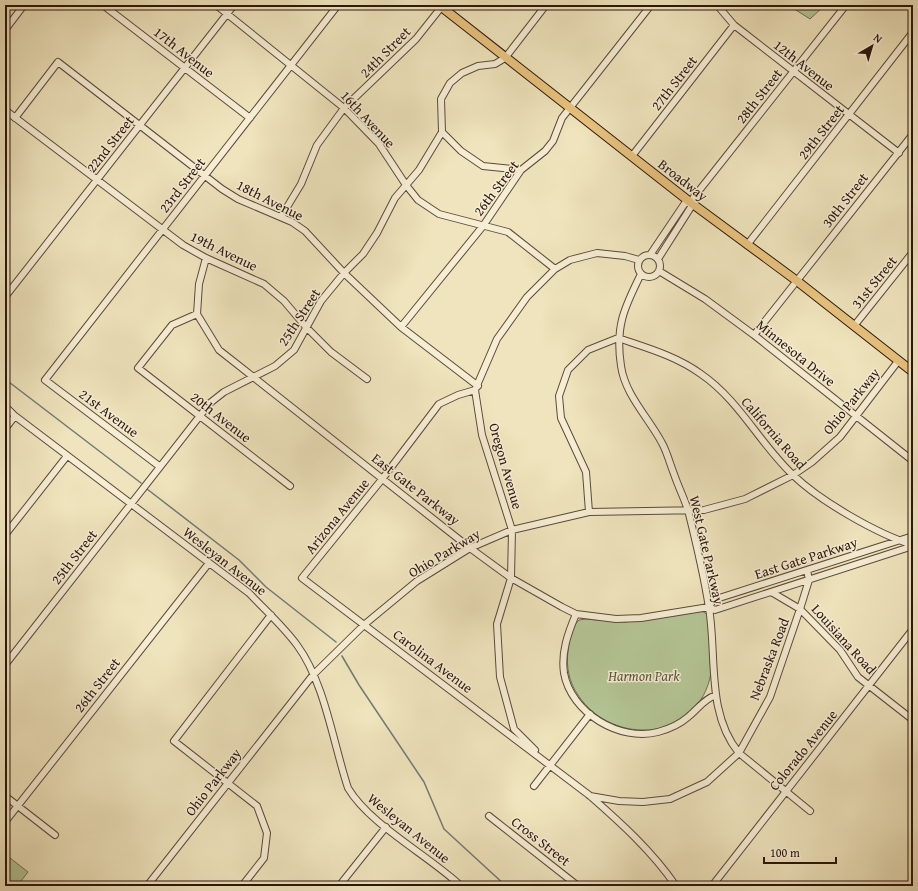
<svg xmlns="http://www.w3.org/2000/svg" width="918" height="891" font-family="'Gentium Book Plus',serif">
<rect width="100%" height="100%" fill="#efe4bd"/>
<filter id="stains"><feTurbulence type="fractalNoise" baseFrequency=".005" numOctaves="4"/><feColorMatrix values="0 0 0 0 .2 0 0 0 0 .09 0 0 0 0 .02 0 0 0 .5 -.17"/></filter>
<radialGradient id="worn" r=".72"><stop offset=".6" stop-color="#630" stop-opacity="0"/><stop offset="1" stop-color="#630" stop-opacity=".3"/></radialGradient>
<!-- green -->
<path fill="#b4c595" stroke="#706e50" d="M788,5h37l-15,14z
M699,611l5,1 3,3c3,16 6,43 4,58 -12,68 -98,75 -133,22 -9,-13 -12,-28 -10,-44 1,-10 3,-23 11,-31l6,-1 40,3z
M5,854l23,18 -11,14h-12z"/>
<g fill="none" stroke-linecap="round" stroke-linejoin="round">
<!-- stream -->
<path stroke="#707a75" stroke-width="1.5" d="M5,379l136,104
M147,489l92,71 27,27 70,55
M342,656l17,29 65,97 20,47 62,57"/>
<!-- minor casing -->
<g stroke="#5c4a38" stroke-width="8">
<path id="minor" d="M103,5l147,113
M216,5l128,103 35,36 27,41 12,15 21,14 69,18 47,37
M717,5l17,20 165,128
M5,30l19,-25
M5,110l178,135 23,13 58,26 20,17 22,26 25,25 36,27
M15,118l43,-56 164,127 16,10 54,23 13,9 39,42 57,54 77,59
M442,132l19,19 22,15 38,4
M632,156l102,-131
M690,202l156,-197
M281,217l20,-33 16,-39 27,-37 72,-69 27,-34
M747,245l166,-213
M638 266a11 11 0 1 1 22 0a11 11 0 1 1-22 0Z
M650,255l35,-52 5,-1
M206,258l-7,26 -2,30 22,36 251,198 41,30 51,29 14,7 40,5 25,-1 68,-11 6,3 198,-64
M658,259l33,-52 -1,-5
M659,271l46,28 49,36 159,126
M641,274c-17,34 -26,53 -20,92 4,29 28,52 41,77 5,9 8,21 12,31 4,12 10,24 14,36 8,32 16,65 21,98 8,47 -3,105 30,145l71,58
M5,297l229,-292
M197,314l-25,11 -34,43 152,118
M854,326l59,-74
M401,327l82,-101 38,-56 24,-19 8,-10 9,-23 89,-113
M754,335l159,-201
M475,390l-17,5 -19,9 -56,74 -81,100 287,217c32,28 63,56 87,91
M5,406l10,10 234,177c16,17 34,33 48,52 28,38 36,98 51,143 22,37 80,67 113,98
M5,429l10,-13
M159,466l-114,-86 293,-375
M589,512l-3,-40 -25,-54 -2,-22 9,-26 20,-20 30,-12c29,10 58,18 83,36 38,26 59,70 92,101 27,26 84,59 120,70
M5,535l62,-79
M773,593l27,16 40,41 18,27 55,43
M709,607l4,-7 200,-64
M576,614c-8,19 -15,38 -12,59 7,40 56,69 94,59 11,-3 21,-7 30,-15 10,-8 16,-18 28,-22
M5,665l205,-262 14,-11 51,-26 19,-16 27,-49 23,-28 19,-19 14,-21 18,-35 24,-28 23,-38 -1,-33 9,-16 12,-10 16,-7 17,-2 10,-6 41,-53
M535,750l-21,-21 -14,-52 -3,-53 14,-46 1,-48 -30,-95 -7,-45 22,-51 30,-42 28,-28 15,-9 27,-7 28,3 14,4
M534,786l56,-72
M5,796l50,39
M590,796l29,5 24,1 27,-3 37,-17 32,-29 31,-56 30,-88 9,-29 -2,-10
M489,816l89,70
M5,822l204,-259
M147,886l166,-211 52,-51 52,-43 53,-33 42,-18 77,-18 115,-2 41,-11 48,-24 19,-13 28,-25 59,-77
M242,886l22,-28 3,-25 -10,-27 -83,-65 97,-126
M339,886l47,-59
M712,886l201,-257"/>
</g>
<!-- major casing -->
<g stroke="#2b160c" stroke-width="10">
<path id="major" d="M439,5l251,197 107,79 116,91"/>
</g>
<!-- minor -->
<use href="#minor" stroke="#f5edd4" stroke-width="6"/>
<!-- major -->
<use href="#major" stroke="#e8c27e" stroke-width="8"/>
</g>
<g text-anchor="middle" dominant-baseline="central" stroke-width="3" stroke-linejoin="round" paint-order="stroke">
<!-- street labels -->
<g font-size="14" fill="#2b160c" stroke="#f5edd4">
<text transform="translate(184 52) rotate(38)">17th Avenue</text>
<text transform="translate(385 52) rotate(-45)">24th Street</text>
<text transform="translate(804 65) rotate(38)">12th Avenue</text>
<text transform="translate(674 83) rotate(-52)">27th Street</text>
<text transform="translate(759 96) rotate(-52)">28th Street</text>
<text transform="translate(368 119) rotate(47)">16th Avenue</text>
<text transform="translate(821 132) rotate(-52)">29th Street</text>
<text transform="translate(110 144) rotate(-52)">22nd Street</text>
<text transform="translate(683 180) rotate(38)">Broadway</text>
<text transform="translate(182 185) rotate(-52)">23rd Street</text>
<text transform="translate(496 188) rotate(-53)">26th Street</text>
<text transform="translate(270 200) rotate(27)">18th Avenue</text>
<text transform="translate(845 200) rotate(-52)">30th Street</text>
<text transform="translate(224 251) rotate(26)">19th Avenue</text>
<text transform="translate(874 282) rotate(-51)">31st Street</text>
<text transform="translate(299 317) rotate(-57)">25th Street</text>
<text transform="translate(796 353) rotate(39)">Minnesota Drive</text>
<text transform="translate(851 401) rotate(-51)">Ohio Parkway</text>
<text transform="translate(109 413) rotate(37)">21st Avenue</text>
<text transform="translate(221 417) rotate(38)">20th Avenue</text>
<text transform="translate(774 433) rotate(49)">California Road</text>
<text transform="translate(506 466) rotate(74)">Oregon Avenue</text>
<text transform="translate(416 489) rotate(38)">East Gate Parkway</text>
<text transform="translate(337 516) rotate(-51)">Arizona Avenue</text>
<text transform="translate(707 550) rotate(77)">West Gate Parkway</text>
<text transform="translate(444 553) rotate(-31)">Ohio Parkway</text>
<text transform="translate(74 557) rotate(-52)">25th Street</text>
<text transform="translate(806 558) rotate(-18)">East Gate Parkway</text>
<text transform="translate(225 561) rotate(38)">Wesleyan Avenue</text>
<text transform="translate(844 639) rotate(48)">Louisiana Road</text>
<text transform="translate(769 659) rotate(-69)">Nebraska Road</text>
<text transform="translate(433 661) rotate(37)">Carolina Avenue</text>
<text transform="translate(97 685) rotate(-52)">26th Street</text>
<text transform="translate(803 750) rotate(-51)">Colorado Avenue</text>
<text transform="translate(213 782) rotate(-52)">Ohio Parkway</text>
<text transform="translate(409 828) rotate(39)">Wesleyan Avenue</text>
<text transform="translate(541 841) rotate(38)">Cross Street</text>
</g>
<!-- park labels -->
<g font-size="14" font-style="italic" fill="#5b533c" stroke="#f5edd4">
<text x="644" y="676">Harmon Park</text>
</g>
</g>
<!-- margin -->
<rect width="918" height="891" fill="none" stroke="#efe4bd" stroke-width="20"/>
<rect x="6" y="6" width="906" height="879" fill="none" stroke="#2b160c" stroke-width="2"/>
<rect x="10" y="10" width="898" height="871" fill="none" stroke="#2b160c"/>
<!-- north arrow -->
<g transform="translate(872 46) rotate(38)" stroke="#f5edd4" stroke-width="3" paint-order="stroke">
<path d="M0-3L7 15L0 10L-7 15Z" fill="#2b160c"/>
<text y="-6" font-size="11" font-weight="bold" text-anchor="middle" fill="#2b160c">N</text>
</g>
<!-- scale -->
<path d="M764 857v6h72v-6" fill="none" stroke="#2b160c" stroke-width="2"/>
<text x="770" y="857" font-size="12" fill="#2b160c" stroke="#f5edd4" stroke-width="3" paint-order="stroke">100 m</text>
<rect width="100%" height="100%" filter="url(#stains)"/>
<rect width="100%" height="100%" fill="url(#worn)"/>
</svg>
